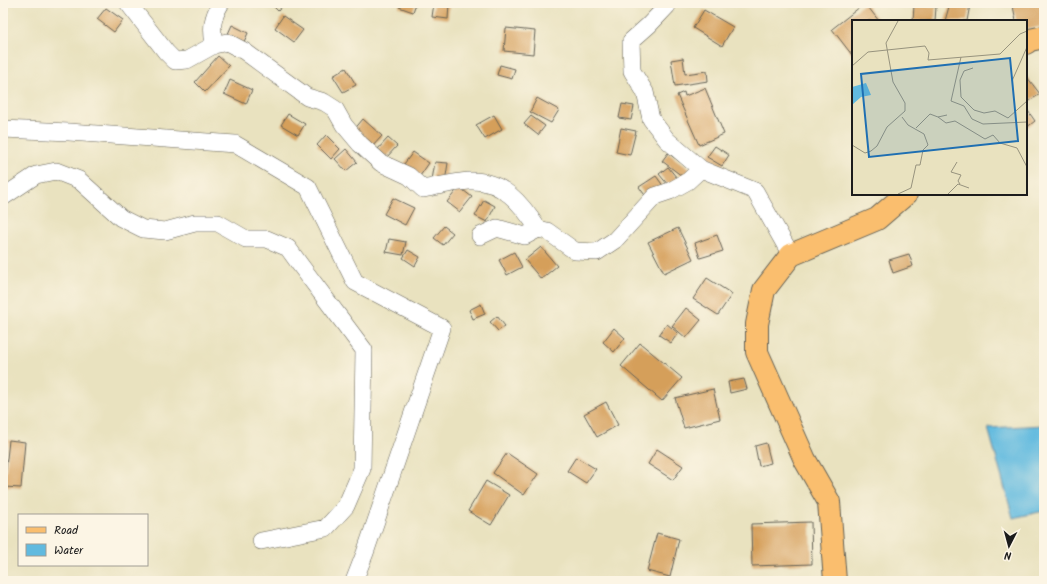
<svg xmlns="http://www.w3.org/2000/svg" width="1047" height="584" font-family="Kalam,sans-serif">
<rect width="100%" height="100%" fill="#fcf5e5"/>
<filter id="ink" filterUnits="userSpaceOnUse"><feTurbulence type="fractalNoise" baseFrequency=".025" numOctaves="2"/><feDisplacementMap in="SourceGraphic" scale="8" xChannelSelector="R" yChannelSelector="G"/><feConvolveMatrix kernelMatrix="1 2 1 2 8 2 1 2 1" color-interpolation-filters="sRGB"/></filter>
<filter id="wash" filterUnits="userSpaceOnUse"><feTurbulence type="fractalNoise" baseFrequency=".012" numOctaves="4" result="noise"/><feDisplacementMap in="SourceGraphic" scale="16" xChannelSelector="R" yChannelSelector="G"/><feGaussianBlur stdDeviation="0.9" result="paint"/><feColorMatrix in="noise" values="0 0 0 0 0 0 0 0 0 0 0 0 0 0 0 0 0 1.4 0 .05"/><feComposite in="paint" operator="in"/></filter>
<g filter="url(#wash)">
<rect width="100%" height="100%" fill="#e9e2bf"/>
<!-- water -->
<path fill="#61badf" stroke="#3e6b7e" d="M1044,425v86l-31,7 -25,-90z"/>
<g id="blocks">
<!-- building -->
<path fill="#d59f5a" d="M270,3h15l-7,8z
M400,3h16l-3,9 -14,-5z
M434,3h15l-1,16 -16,-2z
M865,3l14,18h-26v33l-1,1 -20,-26z
M950,3h10l10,2 -3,16h-22z
M1026,3h18v23l-18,4v-9h-10l-3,-15z
M914,5l22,2 -1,14h-22z
M106,8l17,12 -9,12 -17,-13z
M704,10l29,17 -11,19 -29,-18z
M283,16l20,14 -9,12 -19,-14z
M232,25l16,8 -5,11 -16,-8z
M506,28l29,3 -2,23 -29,-3z
M218,56l11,10 -24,26 -10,-10z
M683,58l2,16 22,-3 1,10 -33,5 -4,-26z
M500,65l15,4 -3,10 -15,-4z
M346,68l10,17 -13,7 -10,-16z
M1026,77h1l13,17 -12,8 -2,-2z
M230,80l22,10 -6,14 -22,-10z
M705,88l19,46 -25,11 -22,-50 7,-3 1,4z
M537,98l22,12 -8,13 -21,-11z
M622,104l12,2 -3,14 -12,-2z
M1026,108l9,13 -9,7z
M288,114l17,10 -7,11 -17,-10z
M494,115l8,14 -17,10 -9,-14z
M531,116l14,10 -7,9 -14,-11z
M363,119l19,17 -11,12 -18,-17z
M621,128l15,3 -6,24 -14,-3z
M326,135l14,14 -9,10 -14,-14z
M388,138l9,8 -11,12 -9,-8z
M715,146l14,9 -7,11 -15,-9z
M346,149l11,13 -11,9 -11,-12z
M413,152l16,11 -9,13 -16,-12z
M668,153l24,18 -6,8 -24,-18z
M435,162l13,1 -3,19 -13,-2z
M668,167l9,11 -9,7 -9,-11z
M656,176l8,11 -17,11 -8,-11z
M459,187l13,10 -12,15 -13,-10z
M393,198l21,10 -9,17 -21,-11z
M484,200l11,6 -8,16 -12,-6z
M444,226l9,7 -10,12 -9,-7z
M678,228l15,31 -29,14 -16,-31z
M717,235l6,16 -23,7 -5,-15z
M389,239l17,3 -3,13 -17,-3z
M541,247l16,19 -16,13 -16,-19z
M408,250l12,7 -5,9 -12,-8z
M514,252l8,15 -15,8 -8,-15z
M909,254l4,12 -20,7 -4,-13z
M707,278l25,16 -14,21 -25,-16z
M481,304l4,10 -12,5 -4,-9z
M686,308l15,12 -15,18 -14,-12z
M497,316l8,10 -7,5 -8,-9z
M667,324l11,9 -7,10 -12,-8z
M614,328l11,10 -11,14 -11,-10z
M640,343l42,35 -20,23 -41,-35z
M744,379l3,10 -17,4 -2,-11z
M713,389l7,30 -36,9 -9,-30z
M606,402l12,23 -21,12 -13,-23z
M9,440l16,2 -4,46 -17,-1z
M766,443l5,20 -12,3 -4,-20z
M657,449l26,17 -10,14 -25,-16z
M507,453l31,21 -14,21 -31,-22z
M576,457l20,12 -10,14 -19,-12z
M486,481l23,14 -18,30 -23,-14z
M811,522l1,42 -60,2 -1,-42z
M657,533l22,6 -9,38 -23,-6z"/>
</g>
</g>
<g filter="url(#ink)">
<use href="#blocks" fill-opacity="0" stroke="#646155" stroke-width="1"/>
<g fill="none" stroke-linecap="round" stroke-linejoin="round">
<!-- street casing -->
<g stroke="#646155" stroke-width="18">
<path id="street" d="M128,3l38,49 9,9 12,-1 27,-15 13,-3 17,9 63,46 17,5 11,7 9,16 16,19 21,19 28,13 14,13c15,-3 31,-7 46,-8 33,-2 53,23 69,48
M668,3l-1,3 -18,19 -18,16 1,30 13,21 6,27 16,21 34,29 54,22 36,64
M214,45c-3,-18 -2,-27 7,-42
M3,129l66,3 166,12 73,43 47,95 87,46 -77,225 -11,28
M3,197l33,-22 20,-4 23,9 42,38 22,11 22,2 30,-8h23l28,16h21l21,9 13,18 63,84 -2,119 -16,37 -20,22 -65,13
M480,236l17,-8 28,8 13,-7 9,2 28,20 22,1 18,-12 40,-44 15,-5 18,-10 13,-12"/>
</g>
<!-- primary casing -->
<g stroke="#646155" stroke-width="24">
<path id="primary" d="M1026,43l4,-3 14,-3
M835,581l-6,-79 -24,-42 -48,-108v-28l7,-34 27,-35 86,-36 29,-25"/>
</g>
<!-- street -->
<use href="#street" stroke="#fff" stroke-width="17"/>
<!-- primary -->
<use href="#primary" stroke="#fabe6e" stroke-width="22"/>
</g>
</g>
<!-- overview -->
<g transform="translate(852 20)">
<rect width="175" height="175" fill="#e9e2bf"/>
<path d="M14,63l5,12 -10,2 -9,8v-18z" fill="#61badf"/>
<path fill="none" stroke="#97937e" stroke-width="1" d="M109,37l-10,44 13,5 8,13 11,5 44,-2M0,46l16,-14 57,-6 4,7 -1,7 72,-6 20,-20 7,-3M121,48l-9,3 -4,9 1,17 13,13 10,3 11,-2 13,7 19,-17M160,61l15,-34M86,97l8,6 9,-2 30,18 8,-4 7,8 17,5 10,19M64,108l14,-14 8,3 9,-2M0,125l13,8 6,-2 6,-5 10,-19 18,-16v-8l-12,-21 -7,-39 12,-22M105,142l-6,10 10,3 -3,6 2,3M46,174l13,-6 5,-23h4l3,-15 5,-5 -4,-11 -16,-9 -6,-8M96,174l10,-10 11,4"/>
<path fill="#1f6fb2" fill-opacity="0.15" stroke="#1f6fb2" stroke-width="2" d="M158,38l8,83 -149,16 -8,-83z"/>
<rect width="175" height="175" fill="none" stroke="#1c1c1c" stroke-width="2"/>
</g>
<!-- margin -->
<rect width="1047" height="584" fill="none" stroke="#fcf5e5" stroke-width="16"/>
<!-- legend -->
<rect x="18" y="514" width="130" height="52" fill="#fcf5e5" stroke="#a29e95"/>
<rect x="26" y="527" width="20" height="6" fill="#fabe6e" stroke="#a29e95"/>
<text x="54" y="534" font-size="12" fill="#1c1c1c">Road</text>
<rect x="26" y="544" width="20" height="12" fill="#61badf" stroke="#a29e95"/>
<text x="54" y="554" font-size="12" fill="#1c1c1c">Water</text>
<!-- north arrow -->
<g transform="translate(1009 546) rotate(186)" stroke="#fcf5e5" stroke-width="3" paint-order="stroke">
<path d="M0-3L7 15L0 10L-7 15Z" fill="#1c1c1c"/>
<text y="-6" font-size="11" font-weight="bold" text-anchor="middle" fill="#1c1c1c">N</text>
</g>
</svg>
